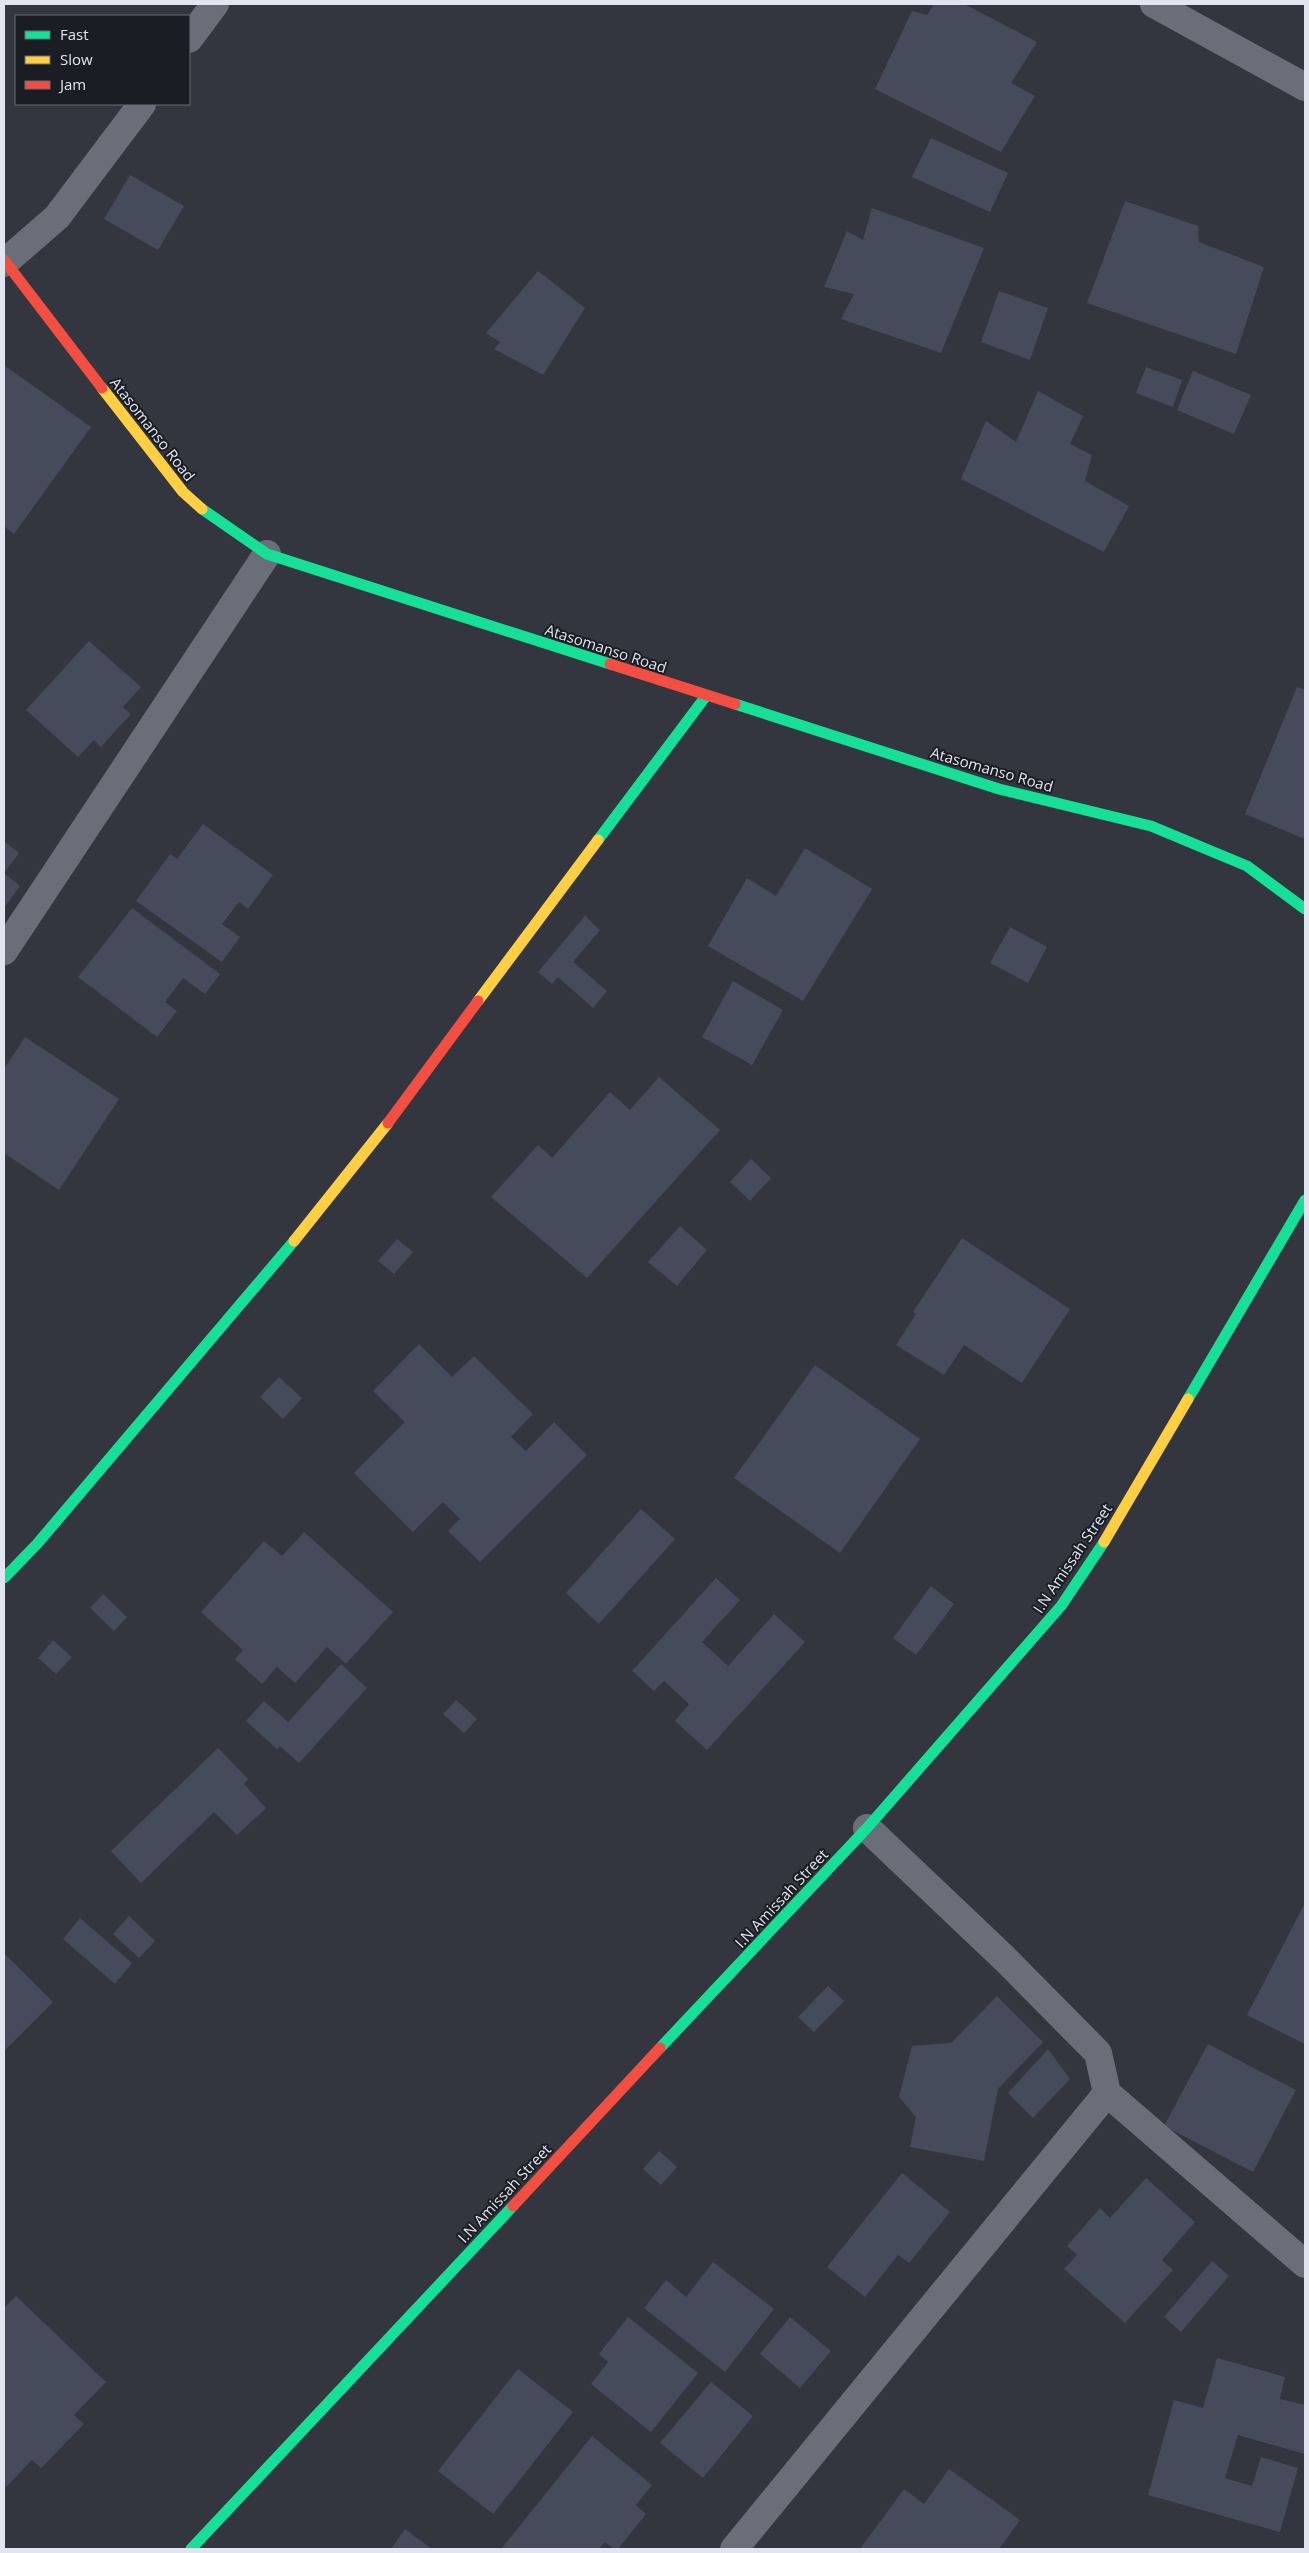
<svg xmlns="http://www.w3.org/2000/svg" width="1309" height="2553" font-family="'Open Sans',sans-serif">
<rect width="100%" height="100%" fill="#33363e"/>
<!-- building -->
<path fill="#454b5b" d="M934,4h30l73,38 -26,41 24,13 -34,56 -126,-63 37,-78 15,4z
M931,138l77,35 -18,39 -78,-35z
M130,175l54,31 -26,44 -54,-31z
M1125,201l73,25 1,16 65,25 -28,87 -149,-51z
M872,208l112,40 -43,105 -100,-34 13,-25 -30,-7 23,-56 16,9z
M538,271l47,37 -42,67 -49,-26 6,-7 -14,-9z
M999,291l49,17 -18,52 -49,-18z
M4,365l87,62 -77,107 -10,-8z
M1146,367l36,13 -9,27 -37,-14z
M1193,371l58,24 -17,39 -57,-24z
M1038,391l45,25 -13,28 22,11 -7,26 44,25 -25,46 -143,-73 25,-58 30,21z
M89,641l52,46 -18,20 8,7 -30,33 -7,-7 -16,17 -52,-47z
M1297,687l8,3v149l-60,-25z
M203,824l70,51 -25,34 -9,-7 -17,22 18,13 -18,25 -86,-61 34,-47 7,5z
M4,841l15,12 -15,20 16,13 -16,22z
M805,848l67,41 -69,112 -95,-55 39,-68 29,18z
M132,908l88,66 -15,20 -22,-16 -18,24 12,9 -20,26 -79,-60z
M585,916l15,14 -27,32 34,29 -14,17 -35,-31 -6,7 -14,-12z
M1010,927l37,20 -19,36 -38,-20z
M733,981l50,29 -31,55 -50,-28z
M25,1037l94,62 -60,91 -55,-37v-84z
M659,1077l61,53 -133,148 -96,-81 47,-52 14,13 58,-66 20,18z
M751,1159l20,19 -21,23 -20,-19z
M680,1226l27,24 -30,36 -29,-24z
M962,1238l108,71 -48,74 -58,-38 -20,30 -48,-30 20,-31 -3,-2z
M397,1239l16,13 -19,22 -16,-13z
M419,1344l33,33 22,-21 59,58 -22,23 15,14 28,-29 33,33 -107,107 -32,-31 12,-12 -17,-17 -30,30 -59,-59 51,-51 -32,-31z
M815,1365l105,74 -80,114 -106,-75z
M279,1377l23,21 -19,21 -23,-22z
M641,1509l34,30 -76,85 -33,-31z
M304,1532l89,80 -47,52 -19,-17 -32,36 -18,-16 -15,17 -27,-25 8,-9 -42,-38 63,-71 18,15z
M716,1578l24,22 -38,42 26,24 46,-52 31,28 -98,108 -32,-29 14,-17 -25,-23 -10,10 -22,-20z
M931,1586l23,18 -38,51 -23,-17z
M103,1594l24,23 -13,14 -24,-23z
M53,1640l19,17 -16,17 -18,-16z
M341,1664l26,24 -68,75 -19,-17 -3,3 -31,-28 18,-20 24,21z
M456,1700l21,19 -13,14 -21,-19z
M218,1748l30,31 -4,5 22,24 -29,27 -23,-23 -73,71 -30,-32z
M1305,1903v141l-58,-29z
M129,1916l26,25 -16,17 -26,-24z
M80,1918l52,45 -17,21 -52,-45z
M4,1953l49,49 -49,49z
M828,1986l16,15 -30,31 -16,-15z
M997,1996l46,46 -45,47 -14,72 -74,-14 6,-30 -17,-20 13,-51 39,-3z
M1208,2044l88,46 -43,82 -89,-46z
M1048,2049l22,30 -37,39 -25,-25z
M659,2151l18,16 -16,18 -18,-16z
M902,2173l48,39 -41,51 -11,-8 -33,42 -38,-30z
M1146,2178l49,44 -33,38 11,10 -48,53 -61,-54 13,-14 -10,-9 33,-38 10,10z
M1212,2261l17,15 -48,56 -17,-15z
M713,2262l61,47 -49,63 -81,-64 22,-28 20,17z
M16,2296l90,86 -32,33 10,9 -43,44 -9,-8 -26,27 -2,-3v-176z
M628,2317l70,56 -47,59 -60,-48 17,-22 -9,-8z
M790,2317l41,34 -31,37 -40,-34z
M1217,2358l68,19 -5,22 25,6v49l-67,-19 -13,43 27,8 9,-29 37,11 -18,64 -132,-37 26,-95 29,8z
M518,2369l55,43 -80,102 -55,-43z
M711,2382l42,34 -50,62 -43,-35z
M592,2436l60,49 -16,20 10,9 -28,35h-4l-9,-7 -6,7h-98z
M949,2469l71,51 -21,29h-139l44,-60 20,15z
M405,2529l27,20h-41z"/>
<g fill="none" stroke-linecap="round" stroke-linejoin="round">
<!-- street -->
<path stroke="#6a6e79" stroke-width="28" d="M1154,4l151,83
M189,39l26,-35
M4,263l53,-46 85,-113
M4,951l263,-397
M867,1828l137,130 94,95 9,40 198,171
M734,2549l373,-456"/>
<!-- fast -->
<path stroke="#16e098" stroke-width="11" d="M202,509l65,45 343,110
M735,704l264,85 152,37 96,40 58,43
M598,840l108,-144
M1188,1399l117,-199
M4,1578l33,-34 257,-303
M660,2048l207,-220 194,-222 43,-64
M191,2549l322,-343"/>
<!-- slow -->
<path stroke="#ffcf43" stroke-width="11" d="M102,388l81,104 19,17
M478,1001l120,-161
M294,1241l94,-118
M1104,1542l84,-143"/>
<!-- jam -->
<path stroke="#f24e42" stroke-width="11" d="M4,260l98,128
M610,664l125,40
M388,1123l90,-122
M513,2206l147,-158"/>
</g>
<g text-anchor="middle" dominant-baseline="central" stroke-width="4" stroke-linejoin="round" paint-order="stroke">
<!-- street labels -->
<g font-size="15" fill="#e1e5ef" stroke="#1a1d23">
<text transform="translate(153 429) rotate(52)">Atasomanso Road</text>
<text transform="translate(606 648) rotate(18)">Atasomanso Road</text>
<text transform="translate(992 769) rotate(16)">Atasomanso Road</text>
<text transform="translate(1072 1558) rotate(-56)">I.N Amissah Street</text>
<text transform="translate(781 1898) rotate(-47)">I.N Amissah Street</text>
<text transform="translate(504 2193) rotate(-47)">I.N Amissah Street</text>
</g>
</g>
<!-- border -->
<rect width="1309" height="2553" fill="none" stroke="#e1e5ef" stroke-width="10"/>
<!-- legend -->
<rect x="15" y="15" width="175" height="90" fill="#1a1d23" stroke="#6a6d75"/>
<rect x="25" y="31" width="25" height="8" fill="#16e098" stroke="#6a6d75"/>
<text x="60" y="40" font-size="15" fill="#e1e5ef">Fast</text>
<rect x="25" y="56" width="25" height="8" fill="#ffcf43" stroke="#6a6d75"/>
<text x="60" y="65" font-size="15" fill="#e1e5ef">Slow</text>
<rect x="25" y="81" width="25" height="8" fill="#f24e42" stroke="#6a6d75"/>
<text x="60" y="90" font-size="15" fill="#e1e5ef">Jam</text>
</svg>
